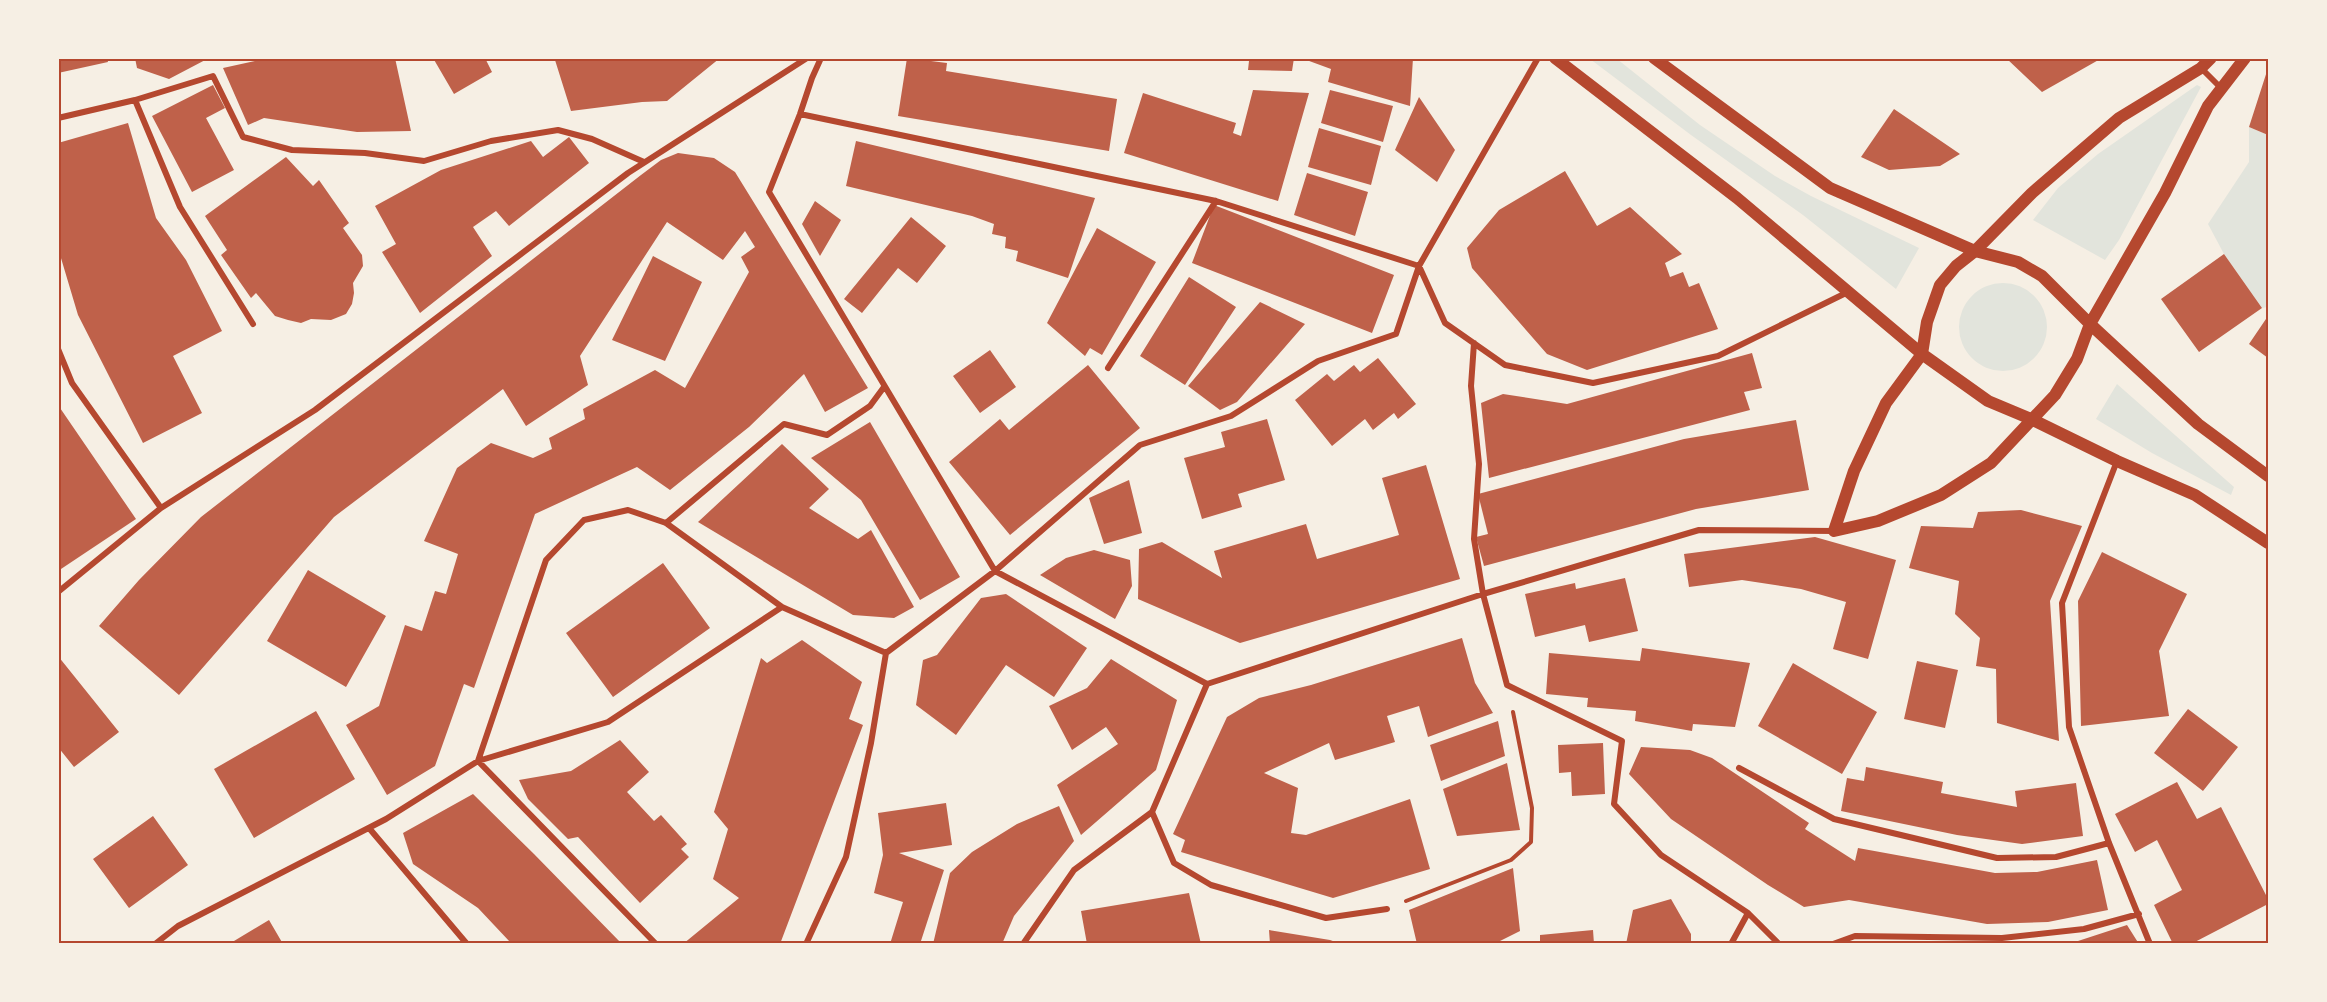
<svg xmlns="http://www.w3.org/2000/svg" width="2327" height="1002" font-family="Inter,sans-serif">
<rect width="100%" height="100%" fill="#f6efe4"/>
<!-- green -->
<path fill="#e2e4dc" d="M1590,59h27l83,66 75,51 36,20 108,52 -23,41 -93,-74 -112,-80z
M2197,85l4,2 -82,153 -14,20 -72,-40 25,-32 40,-34z
M2249,127l19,8v172l-6,1 -38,-54 -16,-30 41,-62z
M1959 327a44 44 0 1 1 88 0a44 44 0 1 1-88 0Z
M2117,384l117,103 -3,8 -79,-42 -56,-34z"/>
<!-- building -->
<path fill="#bf614a" d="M58,58h49l1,4 -50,11z
M135,58h74l-40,21 -32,-11z
M269,58h126l16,73 -54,1 -93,-14 -16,7 -25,-57z
M433,58h52l7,14 -38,22z
M720,58l-53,43 -25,1 -71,9 -16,-51z
M907,58l40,5 -1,8 171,28 -8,52 -211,-35z
M1243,58h51l-2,13 -44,-1 1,-9z
M1301,58h112l-3,48 -82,-24 3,-13z
M2006,58h96l-60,34z
M2268,68v67l-19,-8z
M213,85l12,23 -19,10 28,52 -42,22 -40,-76z
M1253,90l56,3 -31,108 -154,-48 19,-60 93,30 -3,10 8,3z
M1330,90l63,16 -10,36 -62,-19z
M1419,97l36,53 -18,32 -42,-32z
M1894,109l66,45 -20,12 -51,4 -28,-13z
M128,123l28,95 30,42 36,71 -49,25 29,57 -59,30 -65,-128 -20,-67v-105z
M1319,128l62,18 -10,39 -63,-18z
M569,137l20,26 -80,63 -13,-15 -23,16 19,29 -72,57 -38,-61 14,-8 -21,-38 66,-36 90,-29 12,16z
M856,141l239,57 -27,80 -52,-17 2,-10 -13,-3 1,-11 -14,-3 2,-10 -22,-8 -126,-30z
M678,153l36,5 21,14 133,216 -43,24 -21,-38 -55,53 -79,63 -33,-23 -102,47 -61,174 -10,-4 -29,82 -48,29 -41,-70 33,-19 26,-81 17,6 13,-40 11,3 12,-40 -34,-13 33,-73 34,-25 42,15 19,-9 -3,-11 36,-19 -2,-10 72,-39 30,18 64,-116 -8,-15 14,-10 -10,-16 -22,29 -56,-38 -87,134 8,29 -62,41 -23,-37 -95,72 -74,56 -155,178 -80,-69 40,-46 62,-63 440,-342 20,-15z
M286,157l27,29 6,-6 30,43 -6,5 19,27 1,11 -10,17 1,10 -2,11 -6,10 -15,6 -20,-1 -10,4 -13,-3 -13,-4 -19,-23 -5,5 -30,-43 6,-5 -22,-34z
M1565,171l32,55 33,-19 52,47 -17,9 5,14 13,-5 6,15 10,-4 19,46 -131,41 -40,-16 -75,-86 -5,-20 32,-38z
M1307,173l61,19 -13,44 -61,-21z
M815,201l26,19 -21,36 -18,-32z
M1214,205l180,70 -22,58 -180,-70z
M911,217l35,29 -29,37 -19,-15 -36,45 -18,-14z
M1097,228l59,34 -54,93 -12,-7 -5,8 -38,-33z
M2224,254l38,54 -63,44 -38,-53z
M653,256l49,26 -37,79 -53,-21z
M1189,277l47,30 -51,78 -45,-29z
M1260,302l45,22 -68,78 -17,8 -32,-24z
M2268,316v42l-19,-14z
M990,350l26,37 -36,26 -27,-37z
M1752,353l10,35 -18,4 6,18 -261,68 -8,-75 22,-9 64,10z
M1378,358l38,46 -18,15 -4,-6 -21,17 -8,-11 -33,27 -37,-46 32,-26 7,7 20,-16 6,7z
M1088,365l52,63 -130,107 -61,-73 51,-43 9,11z
M58,405l78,114 -78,52z
M1267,419l18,61 -47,14 4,13 -40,12 -18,-61 41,-11 -4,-15z
M1796,420l13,70 -113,19 -212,57 -8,-29 12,-3 -10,-40 206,-55z
M870,422l90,155 -40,23 -59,-100 -50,-42z
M782,444l47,45 -20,19 49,31 13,-9 43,77 -20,11 -41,-3 -155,-93z
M1426,465l34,114 -220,64 -102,-44 1,-50 23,-7 60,36 -8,-27 92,-27 11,35 82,-24 -17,-57z
M1129,480l13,53 -38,11 -15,-46z
M2021,510l61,16 -32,75 9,140 -62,-18 -1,-54 -20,-3 4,-28 -25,-24 4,-33 -50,-13 12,-42 52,2 5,-16z
M1815,537l81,23 -28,99 -35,-10 13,-47 -45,-13 -59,-9 -53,7 -5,-33z
M1094,550l36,10 2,26 -17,33 -75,-44 26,-17z
M2102,552l85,42 -28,57 10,65 -88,10 -3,-125z
M663,563l47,65 -97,69 -47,-64z
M308,570l78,46 -40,71 -79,-46z
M1625,578l13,53 -49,11 -4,-17 -50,12 -10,-43 50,-11 1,6z
M1006,594l81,54 -33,49 -48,-32 -50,70 -40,-30 7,-45 14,-5 44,-57z
M1462,638l13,45 18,30 -65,24 -9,-31 -32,10 8,26 -60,18 -6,-17 -65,30 34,15 -7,45 15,2 104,-36 20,70 -97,29 -152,-46 4,-12 -12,-6 54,-117 32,-19 52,-13z
M802,640l60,42 -13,37 14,6 -83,219h-97l56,-46 -26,-19 15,-50 -14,-17 47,-154 6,5z
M1642,648l108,15 -15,64 -42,-3 -1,7 -57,-10 1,-10 -49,-4 1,-9 -42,-4 3,-41 91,8z
M58,656l61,76 -45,35 -16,-20z
M1111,659l66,41 -21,70 -75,65 -24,-50 61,-41 -12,-17 -34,23 -23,-44 38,-18z
M1917,661l41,9 -13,58 -41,-9z
M1793,663l84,49 -35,62 -84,-48z
M2188,709l50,38 -35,44 -49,-38z
M316,711l39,68 -101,59 -40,-69z
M1498,721l7,35 -64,25 -11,-36z
M620,740l29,32 -22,20 27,29 7,-6 26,29 -6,5 8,8 -49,46 -62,-66 -10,2 -40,-40 -9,-19 52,-9z
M1603,743l2,51 -33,2 -1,-24 -12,1 -1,-28z
M1641,747l49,3 22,8 97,65 -4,6 50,32 3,-13 137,25 42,-1 60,-12 11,50 -60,12 -61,2 -138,-24 -45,7 -36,-22 -97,-66 -42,-45z
M1507,763l13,67 -63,6 -14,-47z
M1866,767l77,15 -2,11 76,14 -2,-16 61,-8 7,53 -61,8 -65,-9 -116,-24 6,-33 17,3z
M2177,782l20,37 24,-12 47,92v5l-77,40h-18l-19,-39 28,-15 -25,-50 -22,12 -20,-38z
M473,794l61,60 88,90h-110l-34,-36 -65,-44 -10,-31z
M946,803l6,42 -53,8 45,17 -24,74h-30l13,-42 -29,-9 9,-38 -5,-42z
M1059,806l15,35 -60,75 -12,28h-69l17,-71 22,-21 45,-28z
M153,816l35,49 -59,43 -36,-49z
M1513,868l7,63 -26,13h-77l-8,-34z
M1189,893l12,51h-114l-6,-33z
M1671,899l20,35v10h-65l7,-34z
M269,920l14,24h-54z
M2127,925l12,19h-61v-3z
M1269,930l61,10 11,4h-71z
M1593,930l1,14h-54v-9z"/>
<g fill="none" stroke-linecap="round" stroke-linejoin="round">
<!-- path -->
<path stroke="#b5482f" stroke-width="4" d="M1406,901l105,-41 20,-18 1,-34 -19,-96"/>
<!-- minor -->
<path stroke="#b5482f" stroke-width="6" d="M821,58l-9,20 -12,36 -31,78 226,379 212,113
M2201,68l20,20
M135,100l45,107 73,117
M800,114l416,87 203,65 26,57 60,42 88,18 125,-27 130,-64
M58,118l77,-18 78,-24 30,61 49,13 73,3 59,8 67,-20 67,-11 34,9 52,23
M1474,343l-3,43 8,78 -5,75 9,55 24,91 115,56 -8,63 47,51 87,58 -17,31
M58,349l14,34 89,125
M1108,368l108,-167
M2117,461l-55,142 7,124 40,116 41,101
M666,523l118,-99 43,11 43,-29 14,-19
M58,592l103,-84 154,-98 313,-237 179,-115
M886,653l109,-82 145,-126 91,-29 87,-55 78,-27 23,-68 119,-208
M1207,684l276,-90 216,-64 135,1
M1739,768l95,51 163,39 59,-1 53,-14
M1152,812l22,51 37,22 115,33 61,-9
M369,828l98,116
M1748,913l31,31
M155,944l23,-18 208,-107 92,-58 130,-39 174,-115 104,46
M656,944l-178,-183 68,-201 38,-40 44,-10 38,13 116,84
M806,944l40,-87 25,-114 15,-90
M1023,944l51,-74 78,-58 55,-128
M1833,944l22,-8 147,2 82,-9 55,-15"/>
<!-- secondary -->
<path stroke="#b5482f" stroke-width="12" d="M1555,58l182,140 185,156 66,47 43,18 86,42 78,34 73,48
M1654,58l176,130 145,63 43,11 24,14 48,48 108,100 70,52
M1834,531l44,-10 63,-26 50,-32 64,-68 22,-36 13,-35 75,-131 43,-87 37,-48
M1834,531l20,-60 32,-68 36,-49 5,-32 13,-37 16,-19 19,-15 57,-58 87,-75 82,-50 10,-10"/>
</g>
<!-- border -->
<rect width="2327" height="1002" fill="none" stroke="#f6efe4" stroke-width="120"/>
<rect x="60" y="60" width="2207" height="882" fill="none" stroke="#b5482f" stroke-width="2"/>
</svg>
